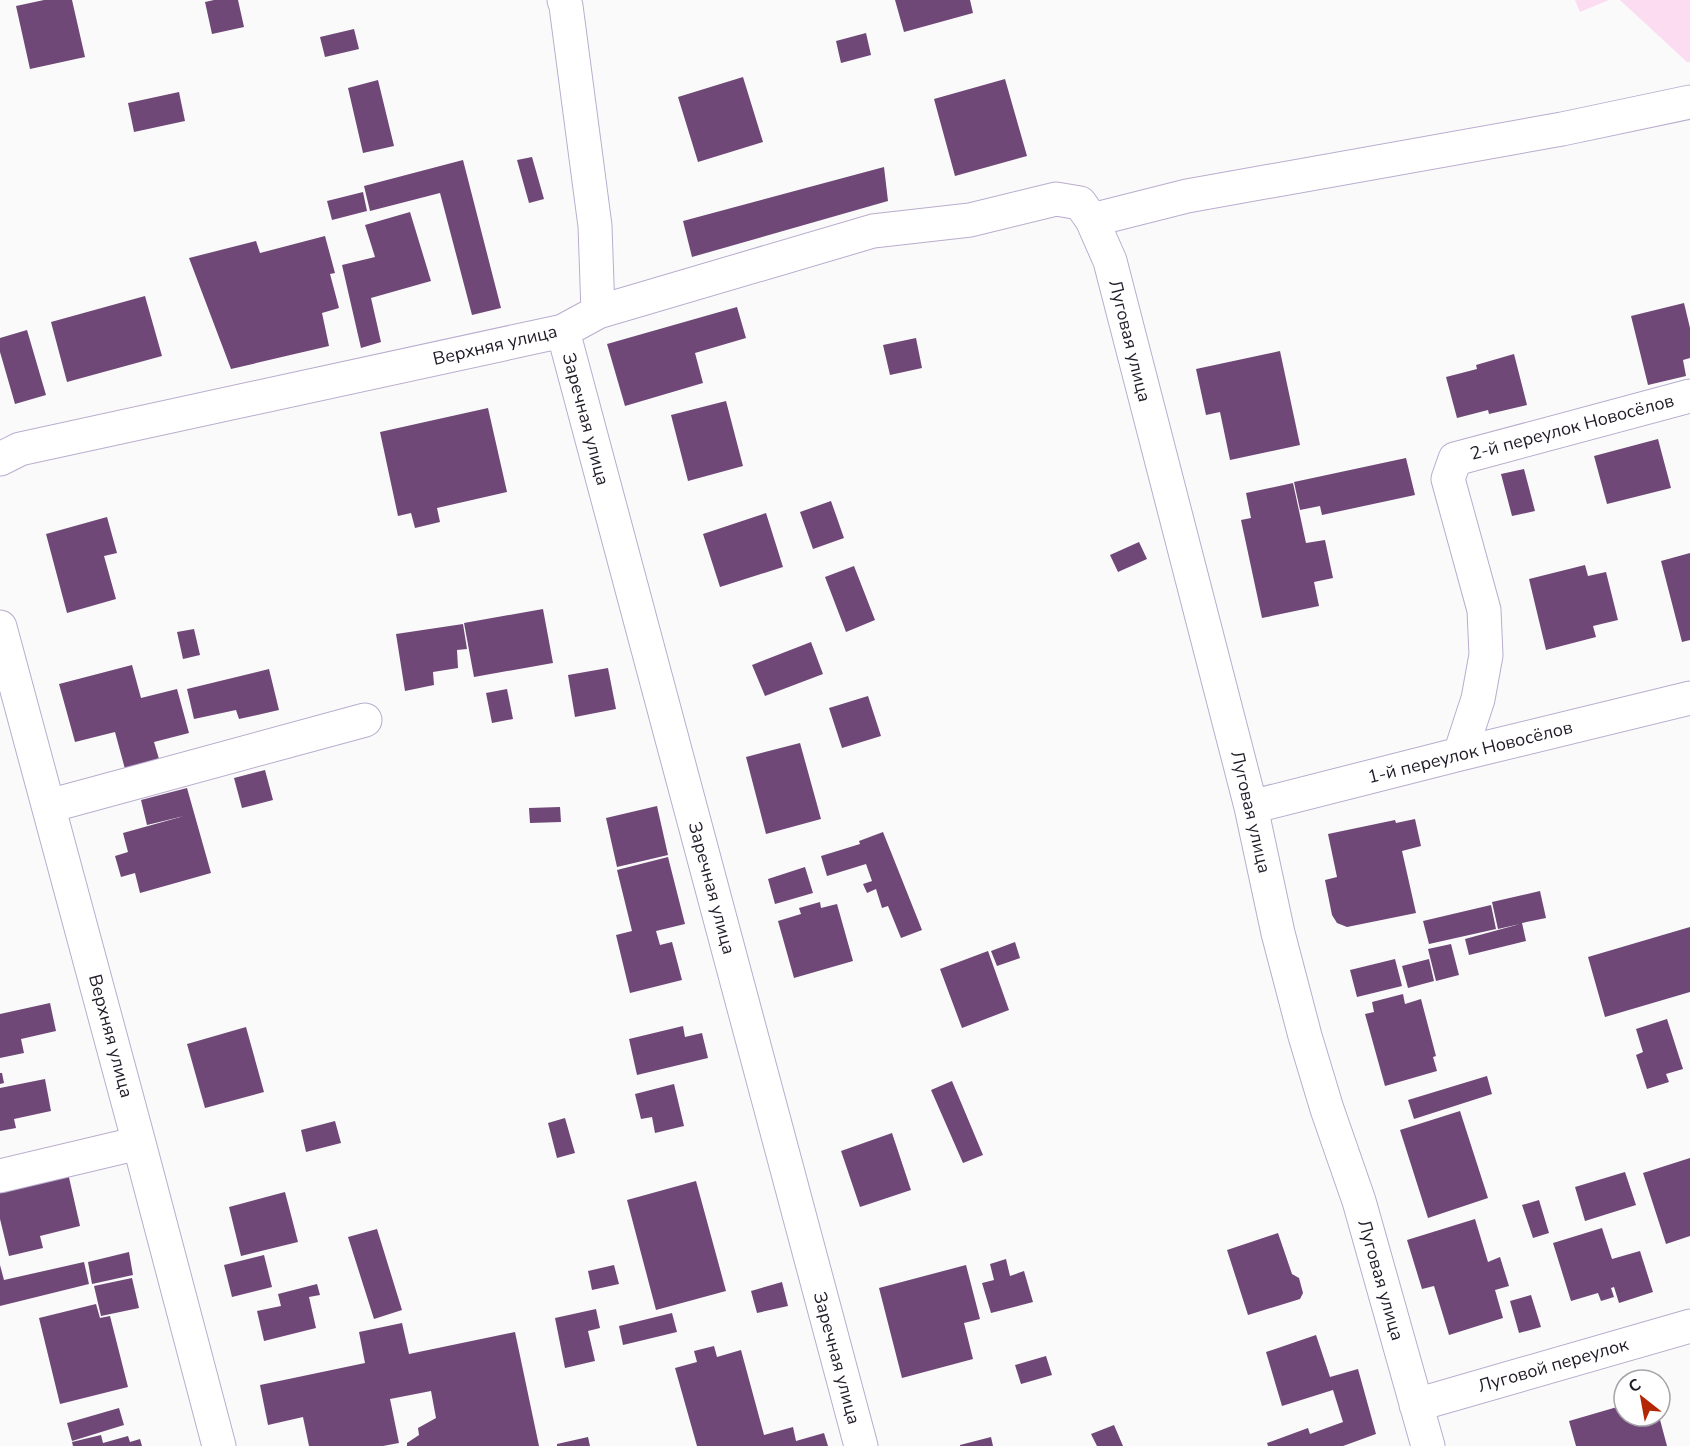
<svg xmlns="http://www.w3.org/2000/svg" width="1690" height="1446" font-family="'Nunito Sans',sans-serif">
<rect width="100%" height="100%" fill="#fafafa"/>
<!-- green -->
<path fill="#fbdcf0" d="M1575,0h34l-29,12z
M1620,0h70v62h-3z"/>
<!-- building -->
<path fill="#6f4878" d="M44,0h28l13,57 -55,12 -14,-63z
M214,0h24l6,27 -32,7 -7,-32z
M895,0h75l3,13 -69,19z
M354,29l5,20 -34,8 -5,-20z
M866,33l5,22 -30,8 -5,-22z
M743,77l20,65 -65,20 -20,-65z
M1005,79l22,77 -72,20 -21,-77z
M378,80l16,66 -31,7 -15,-65z
M179,92l6,29 -51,11 -6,-29z
M532,157l12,42 -15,4 -12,-43z
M463,160l38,148 -29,7 -32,-122 -70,18 -6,-25z
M884,167l4,34 -196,56 -9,-36z
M363,192l4,19 -35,9 -5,-19z
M410,212l21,69 -60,17 10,44 -20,6 -19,-83 33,-8 -10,-32z
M325,236l10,37 -5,1 9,34 -17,5 7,33 -98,23 -42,-111 67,-17 4,12z
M145,296l17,60 -95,26 -16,-60z
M1684,303l6,25v30l-7,2 3,16 -38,9 -17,-69z
M737,307l9,31 -51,15 8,30 -78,23 -18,-62z
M27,330l19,65 -31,9 -15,-52v-14z
M916,338l6,30 -32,7 -7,-30z
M1280,351l20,94 -70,15 -10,-48 -14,3 -10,-46z
M1514,354l13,51 -38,9 -1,-4 -31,8 -11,-41 31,-8 -1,-4z
M726,401l17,65 -55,15 -17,-66z
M488,408l19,84 -70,16 3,14 -25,6 -4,-15 -13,3 -18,-84z
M1658,439l13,49 -64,16 -13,-48z
M1406,458l9,37 -93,20 -2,-9 -20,4 -6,-28z
M1524,469l11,42 -23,5 -11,-42z
M1293,483l13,60 19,-3 8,38 -19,4 5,24 -57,12 -21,-98 10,-2 -5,-25z
M831,501l13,37 -31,11 -13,-37z
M766,513l17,54 -63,20 -17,-53z
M107,517l10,36 -13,3 12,43 -49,14 -21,-79z
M1139,542l8,17 -29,13 -8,-17z
M1690,553v87l-8,2 -21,-81z
M1585,565l3,11 18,-4 12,48 -25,6 3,11 -50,13 -17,-71z
M854,566l21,54 -29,12 -21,-55z
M543,609l10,54 -79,14 -10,-54z
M463,624l4,25 -10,1 1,18 -25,4 1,13 -29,6 -9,-57z
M194,629l6,26 -17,4 -6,-27z
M811,642l12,32 -58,22 -13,-31z
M132,665l9,33 36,-9 12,44 -35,9 5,17 -34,10 -10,-37 -40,10 -16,-58z
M608,668l8,41 -41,8 -7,-42z
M269,669l10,41 -40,9 -3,-9 -42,9 -7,-30z
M507,689l6,30 -21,4 -6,-30z
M868,696l13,40 -39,12 -13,-40z
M800,743l21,76 -55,15 -20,-77z
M265,770l8,30 -31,8 -8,-30z
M187,788l24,85 -71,20 -5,-20 -14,4 -6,-21 13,-4 -5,-19 61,-17 -37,9 -6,-25z
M657,806l11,49 -51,12 -11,-49z
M560,807l1,15 -31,1 -1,-15z
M1415,819l6,27 -19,5 14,62 -69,14 -10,-4 -5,-8 -7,-35 12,-3 -9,-43 67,-14 1,3z
M883,832l39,98 -21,8 -13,-32 -6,2 -6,-19 -9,4 -4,-9 9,-3 -6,-17 -39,12 -6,-20 39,-12 -1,-3z
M668,857l17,67 -29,7 4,14 12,-3 10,38 -52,13 -14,-58 16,-4 -15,-61z
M805,867l8,26 -38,11 -7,-25z
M1540,891l6,27 -24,5 4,18 -57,14 -4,-16 55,-15 -22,5 -6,-27z
M820,902l1,6 16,-4 16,57 -59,17 -16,-57 23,-7 -2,-6z
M1491,905l5,24 -67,15 -6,-23z
M1690,927v65l-85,25 -17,-60z
M1015,942l5,16 -23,8 -6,-15z
M1451,944l8,31 -23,6 -8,-32z
M988,951l21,59 -47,18 -22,-59z
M1395,959l7,27 -45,11 -7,-27z
M1429,959l5,22 -26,7 -6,-22z
M1403,994l2,10 16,-5 15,57 -3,1 4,14 -52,15 -20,-72 9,-2 -2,-10z
M50,1003l6,28 -35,8 3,14 -24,5v-44z
M1667,1019l16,50 -17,5 3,8 -22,7 -11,-34 7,-3 -7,-23z
M683,1026l2,11 17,-4 6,25 -71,17 -8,-36z
M246,1027l18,65 -59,16 -18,-64z
M0,1073h2l2,10 -4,1z
M1487,1076l5,18 -78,25 -6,-19z
M45,1079l6,32 -37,8 2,9 -16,3v-43z
M952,1081l31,74 -20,8 -32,-73z
M674,1084l10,42 -29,7 -3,-16 -11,2 -6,-25z
M1460,1111l28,87 -60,20 -28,-88z
M565,1118l10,35 -18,5 -9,-35z
M335,1121l6,22 -35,9 -5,-22z
M892,1133l19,57 -51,17 -19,-56z
M1690,1158v78l-24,8 -23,-71z
M1625,1172l11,33 -51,16 -10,-34z
M68,1173l12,53 -40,10 3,12 -34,8 -9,-37v-31z
M696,1181l30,110 -70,19 -29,-110z
M285,1192l13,50 -57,14 -12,-49z
M1539,1200l10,33 -16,5 -11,-33z
M1475,1219l13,43 12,-5 9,29 -14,4 8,28 -54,17 -15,-49 -12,3 -15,-49z
M1602,1228l10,31 28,-8 13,41 -34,11 -5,-16 -3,1 3,9 -13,4 -3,-8 -27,8 -18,-58z
M377,1229l25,81 -28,9 -26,-82z
M1278,1233l14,41 7,4 4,15 -3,6 -52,16 -21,-65z
M129,1252l4,23 -41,9 -4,-22z
M264,1255l8,32 -40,10 -8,-32z
M1006,1259l4,17 14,-5 9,31 -42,11 -9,-30 12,-3 -4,-16z
M84,1262l5,22 -89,22v-41l4,15z
M614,1265l5,19 -27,6 -4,-19z
M966,1265l14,54 -16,4 9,36 -71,19 -23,-90z
M132,1278l7,30 -38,8 -7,-30z
M782,1282l6,24 -31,7 -6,-22z
M317,1284l3,11 -11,2 7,31 -52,13 -7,-30 24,-5 -3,-12z
M1531,1295l10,32 -22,6 -9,-32z
M96,1304l4,14 10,-2 18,71 -68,17 -21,-86z
M596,1309l4,19 -12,3 7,30 -30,7 -10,-50z
M672,1313l5,19 -54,13 -4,-19z
M402,1323l7,31 106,-22 24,114h-132v-3l12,-8 -1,-7 18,-10 -5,-27 -41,8 9,44 -16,3h-74l-6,-29 -35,8 -8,-40 105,-22 -6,-31z
M1316,1335l14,42 28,-8 18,65 -33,12h-75l-1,-3 41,-15 2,6 33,-12 -10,-32 -51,16 -16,-54z
M714,1346l3,11 24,-7 23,85 29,-8 3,14 28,-8 4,13h-131l-22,-78 22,-6 -3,-11z
M1046,1356l6,19 -31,9 -6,-19z
M1624,1405v11h35l8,30h-91l-7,-25z
M119,1408l5,17 -52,16 -5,-18z
M1114,1425l9,21h-26l-6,-12z
M101,1435l2,8 25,-7 2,6 10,-3 2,7h-69l-1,-4z
M588,1437l2,9h-33v-2z
M991,1437l2,9h-33v-1z"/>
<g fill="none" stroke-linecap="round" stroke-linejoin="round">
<!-- minor casing -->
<g stroke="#b9adce" stroke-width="35">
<path id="minor" d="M564,0l2,6 29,220 3,86
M1092,220l95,-24 375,-67 128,-27
M563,331l298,1115
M0,459l20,-10 543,-118 35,-19 275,-81 97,-11 86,-21 24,4 12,17 18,41 141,546 27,126 27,103 22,73 32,92 69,245
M0,627l139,516 80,303
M1460,754l18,-55 8,-44 -2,-45 -36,-131 7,-20 235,-63
M49,806l316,-86
M1251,807l209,-53 230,-56
M0,1176l139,-33
M1416,1405l274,-79"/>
</g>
<!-- minor -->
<use href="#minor" stroke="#fff" stroke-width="33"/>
</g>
<g text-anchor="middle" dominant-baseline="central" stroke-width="6" stroke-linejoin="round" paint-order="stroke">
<!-- street labels -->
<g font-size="18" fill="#201b27" stroke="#fff">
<text transform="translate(1130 341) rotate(76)">Луговая улица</text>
<text transform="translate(495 345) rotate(-13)">Верхняя улица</text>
<text transform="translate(586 419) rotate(75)">Заречная улица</text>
<text transform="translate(1572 427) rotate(-15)">2-й переулок Новосёлов</text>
<text transform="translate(1470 752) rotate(-14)">1-й переулок Новосёлов</text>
<text transform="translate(1251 812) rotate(77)">Луговая улица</text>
<text transform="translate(712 888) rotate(75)">Заречная улица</text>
<text transform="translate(111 1036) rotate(75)">Верхняя улица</text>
<text transform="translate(1381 1280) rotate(74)">Луговая улица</text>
<text transform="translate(837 1358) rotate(75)">Заречная улица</text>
<text transform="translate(1553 1365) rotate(-16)">Луговой переулок</text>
</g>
</g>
<!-- north arrow -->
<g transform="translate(1642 1398) rotate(329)"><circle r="28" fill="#ffffff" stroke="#a6a4a9" stroke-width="1.5"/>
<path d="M0-4.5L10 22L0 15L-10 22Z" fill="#b32706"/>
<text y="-9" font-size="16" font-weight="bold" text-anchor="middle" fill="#201b27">С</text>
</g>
</svg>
